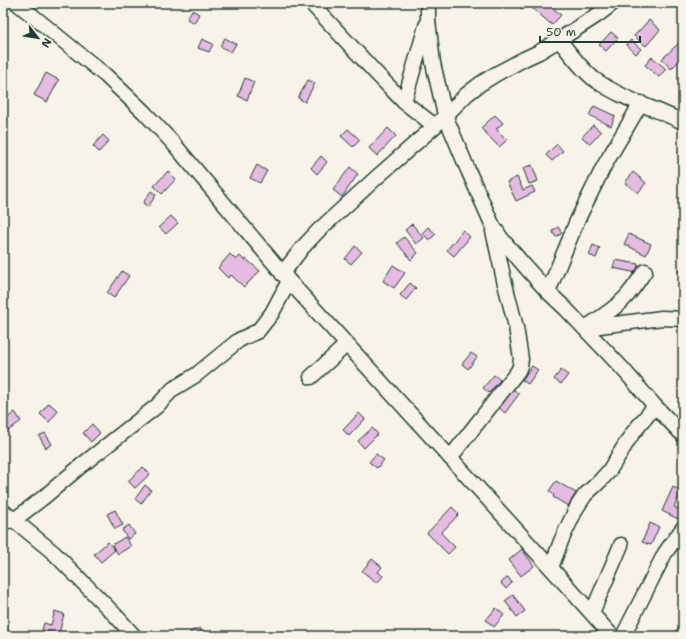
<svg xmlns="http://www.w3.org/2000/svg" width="686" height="639" font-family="'Shantell Sans',sans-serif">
<rect width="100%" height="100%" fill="#f7f3e8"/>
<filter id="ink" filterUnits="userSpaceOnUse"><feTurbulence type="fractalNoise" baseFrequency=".025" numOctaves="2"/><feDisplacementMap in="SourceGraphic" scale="8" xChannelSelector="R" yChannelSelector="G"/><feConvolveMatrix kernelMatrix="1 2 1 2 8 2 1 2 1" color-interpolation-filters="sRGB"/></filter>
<g filter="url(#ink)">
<!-- building -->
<path fill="#e5bbe1" stroke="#1f3d34" d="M514,3h14l-5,7z
M534,3h13l14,12 -9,10 -21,-18z
M192,10l7,4 -5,9 -7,-4z
M649,20l11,10 -14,16 -12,-10z
M611,32l7,6 -12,13 -7,-6z
M225,38l11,6 -5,8 -11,-6z
M202,39l11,5 -4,8 -11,-4z
M683,39v18l-12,12 -9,-10z
M631,40l10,9 -5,5 -10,-9z
M652,57l14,12 -7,8 -14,-12z
M46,73l13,7 -12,22 -13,-7z
M245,78l9,4 -7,18 -9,-4z
M308,80l7,3 -10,19 -7,-4z
M594,106l21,10 -4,10 -22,-11z
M495,115l8,8 -7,6 11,11 -8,7 -18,-19z
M593,125l8,7 -11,12 -8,-7z
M388,128l8,8 -19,20 -8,-8z
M348,129l12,11 -7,7 -12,-11z
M103,135l6,6 -10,11 -6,-6z
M557,144l6,7 -11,10 -6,-6z
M321,156l6,6 -10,12 -6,-6z
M683,163v10l-4,-2z
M257,165l10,6 -7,12 -10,-5z
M532,165l6,16 -9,3 -6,-16z
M350,167l8,7 -16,23 -9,-7z
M168,171l8,8 -14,15 -8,-8z
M633,172l13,11 -8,10 -13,-10z
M517,177l6,13 9,-4 3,6 -19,9 -9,-19z
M151,191l5,4 -8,12 -5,-4z
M171,216l7,7 -12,11 -7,-7z
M412,224l12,14 -8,6 -11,-14z
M428,227l8,7 -7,6 -7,-7z
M558,227l4,6 -6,4 -4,-6z
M463,230l7,7 -16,19 -7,-6z
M629,234l22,10 -5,11 -22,-11z
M404,237l14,16 -7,7 -14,-17z
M593,245l7,3 -4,10 -7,-3z
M355,246l7,6 -11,12 -6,-5z
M230,254l6,6 4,-4 5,5 1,-2 14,12 -16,16 -13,-12 -3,3 -10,-10z
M615,260l23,4 -1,9 -24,-5z
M683,264v10l-5,-3z
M393,265l12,8 -11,15 -11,-7z
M122,271l7,5 -15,22 -7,-5z
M410,283l6,5 -10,12 -6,-5z
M471,353l6,4 -9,12 -6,-5z
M532,366l6,4 -10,14 -6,-4z
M561,370l7,5 -7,9 -7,-5z
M494,375l6,5 -11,13 -6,-5z
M512,388l7,6 -14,19 -7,-6z
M49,403l9,8 -9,11 -9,-8z
M15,412l6,9 -13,10 -5,-6v-4z
M359,413l6,6 -16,17 -6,-6z
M92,424l8,9 -9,9 -8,-9z
M372,428l6,6 -14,14 -6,-7z
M45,433l7,11 -6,4 -7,-12z
M376,454l8,6 -7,8 -8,-6z
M143,467l7,7 -15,14 -7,-7z
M556,481l20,12 -8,13 -15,-9 1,-2 -5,-4z
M145,485l6,5 -10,14 -6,-5z
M673,487l8,4 -7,16 8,4 -4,8 -16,-8z
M452,507l7,7 -18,19 14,14 -7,7 -21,-21z
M115,510l8,15 -8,4 -8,-15z
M650,523l9,4 -8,18 -9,-3z
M129,525l6,9 -7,5 -6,-9z
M125,537l6,9 -13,8 -6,-9z
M108,542l7,8 -14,12 -7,-8z
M522,549l12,17 -13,10 -12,-16z
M372,559l10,8 -4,5 5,4 -6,7 -15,-12z
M508,577l4,6 -6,6 -5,-6z
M513,595l12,16 -8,6 -12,-16z
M496,608l8,7 -10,12 -8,-7z
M55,611l9,3 -5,20 -17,-4 2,-7 7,2z
M683,623v13h-10l-1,-1z
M3,624h5l-1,12h-4z
M200,628l3,8h-12l-1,-4z"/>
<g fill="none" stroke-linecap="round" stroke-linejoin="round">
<!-- minor casing -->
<g stroke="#1f3d34" stroke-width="17">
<path id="minor" d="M17,3l88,72 39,37 29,31 116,138 262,287 61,68
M311,3l63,68 30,31 31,24
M428,3v17l5,43 12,52 23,55 24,54 9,14 22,26 25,28 17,16 57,60 33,38 28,29
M559,40c11,13 22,29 35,39 26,19 60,29 89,43
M404,102l22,-76
M282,274l21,-27 15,-16 58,-53 59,-52 32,-32 13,-10 16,-10 28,-15 15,-7 20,-12 40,-26 14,-11
M548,292l29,-71 27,-55 37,-63
M588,326c12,-8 25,-16 36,-27 8,-8 14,-18 21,-28
M584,328l78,-10 21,1
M311,377l35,-32
M450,458l68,-87 2,-5 1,-7 -5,-32 -12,-47 -11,-49
M3,511l51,42 62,63 18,20
M3,522l11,-2 30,-23 38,-32 75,-59 16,-17 23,-14 43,-35 19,-9 14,-18 17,-32
M551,568l10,-27 16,-34 8,-12 15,-14 9,-10 23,-37 23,-28
M592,613l29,-68
M623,636l42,-83 18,-25"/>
</g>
<!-- minor -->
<use href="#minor" stroke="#f7f3e8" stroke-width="14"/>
</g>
</g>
<!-- margin -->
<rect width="686" height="639" fill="none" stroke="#f7f3e8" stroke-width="16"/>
<rect x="8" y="8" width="670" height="623" fill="none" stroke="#1f3d34" stroke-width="1.5" filter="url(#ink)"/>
<!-- north arrow -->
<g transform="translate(38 38) rotate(121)" stroke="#f7f3e8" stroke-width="3" paint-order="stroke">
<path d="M0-3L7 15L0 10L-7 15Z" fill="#1f3d34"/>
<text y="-6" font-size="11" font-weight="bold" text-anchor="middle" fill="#1f3d34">N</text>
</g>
<!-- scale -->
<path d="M540 36v6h100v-6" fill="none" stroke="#1f3d34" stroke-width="2"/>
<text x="546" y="36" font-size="12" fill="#1f3d34" stroke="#f7f3e8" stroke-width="3" paint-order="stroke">50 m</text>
</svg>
